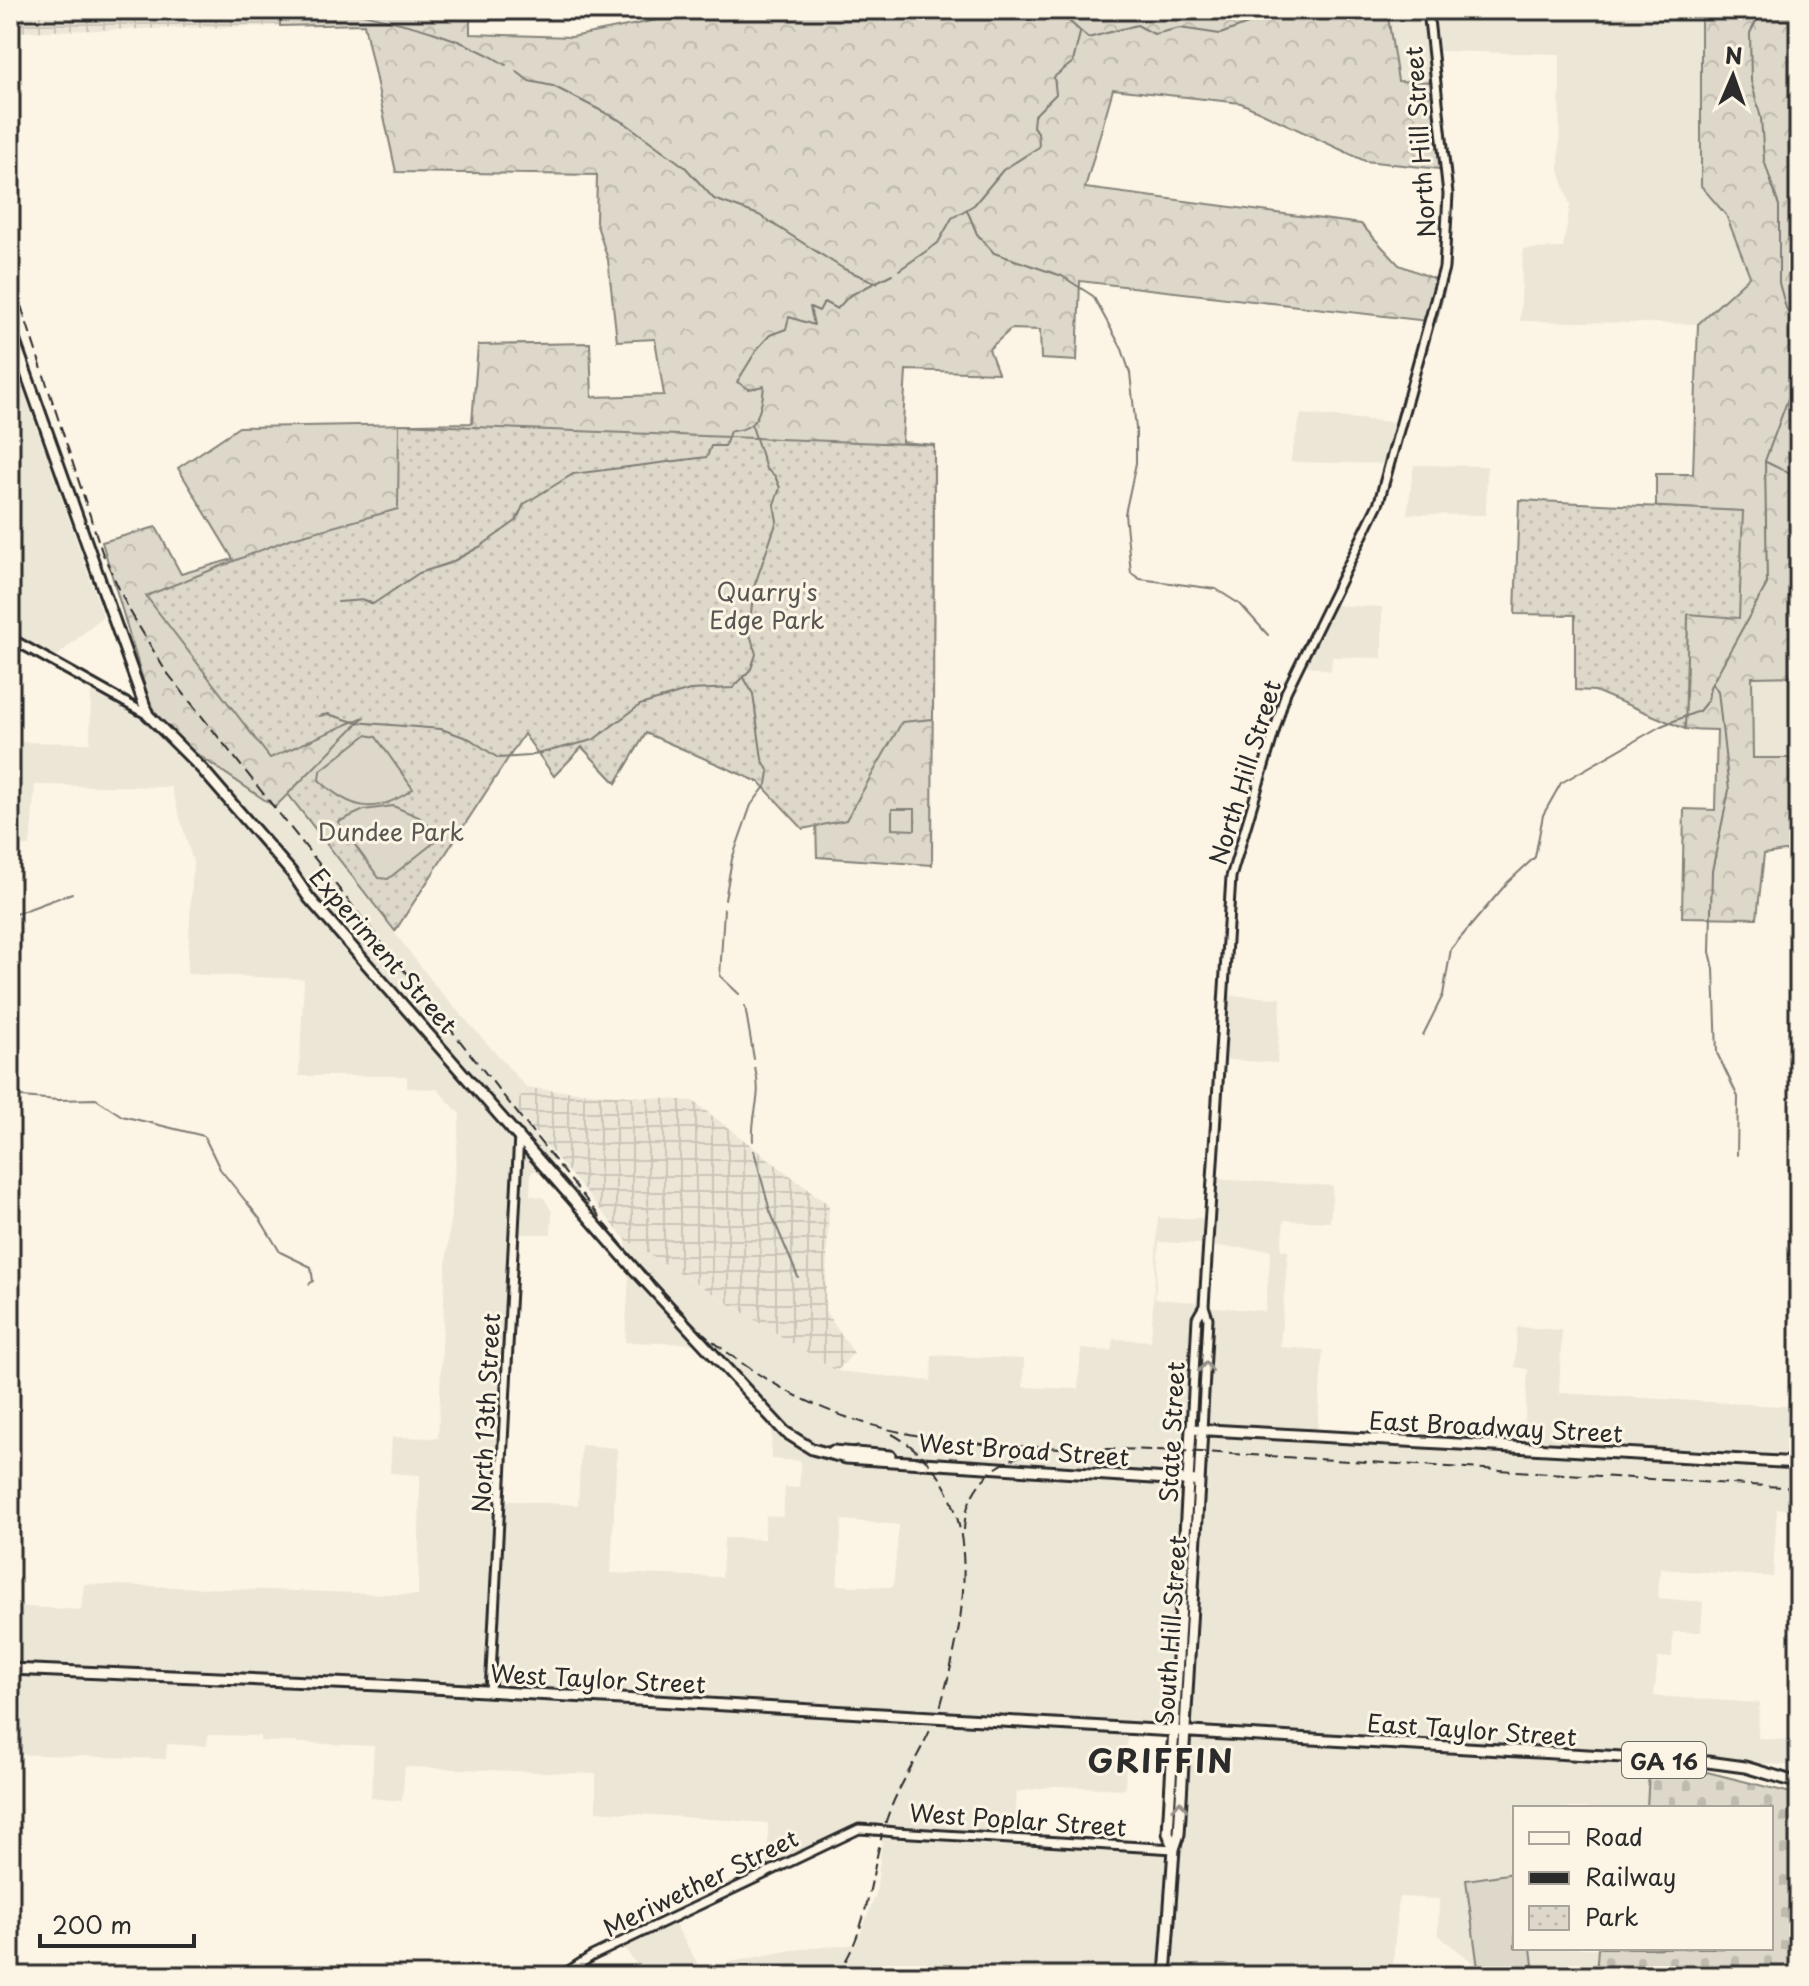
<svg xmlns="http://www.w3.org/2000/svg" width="1809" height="1986" font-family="'Playpen Sans',sans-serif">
<defs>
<pattern id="industrial-grid" width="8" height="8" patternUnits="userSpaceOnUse" patternTransform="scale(2)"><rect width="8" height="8" fill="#ece6d7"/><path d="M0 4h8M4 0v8" fill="none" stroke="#cbc5b9"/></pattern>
<pattern id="forest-crowns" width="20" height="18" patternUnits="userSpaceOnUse" patternTransform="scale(2)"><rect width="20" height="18" fill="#ded8ca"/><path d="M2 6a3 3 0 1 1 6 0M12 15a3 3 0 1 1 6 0" fill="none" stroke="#bfbaae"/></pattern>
<pattern id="cemetery-stones" width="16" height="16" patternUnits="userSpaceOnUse" patternTransform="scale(2)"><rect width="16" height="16" fill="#ded8ca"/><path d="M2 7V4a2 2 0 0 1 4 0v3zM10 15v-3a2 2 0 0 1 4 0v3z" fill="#bfbaae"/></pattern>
<pattern id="park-dots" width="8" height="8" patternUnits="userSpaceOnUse" patternTransform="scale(2)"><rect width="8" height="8" fill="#ded8ca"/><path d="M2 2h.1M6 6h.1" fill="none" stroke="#bfbaae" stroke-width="1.8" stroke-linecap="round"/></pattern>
</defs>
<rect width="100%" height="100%" fill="#fcf5e5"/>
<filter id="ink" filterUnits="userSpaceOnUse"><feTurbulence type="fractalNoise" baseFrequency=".0125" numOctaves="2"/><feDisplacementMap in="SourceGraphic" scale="16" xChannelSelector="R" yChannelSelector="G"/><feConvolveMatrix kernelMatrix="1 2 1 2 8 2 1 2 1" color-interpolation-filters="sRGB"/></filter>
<g filter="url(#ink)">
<!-- built -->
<path fill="#ece6d7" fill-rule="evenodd" d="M1387,10h336v6l-22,-1v171l25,29 24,61 -52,48 -178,-3 3,-72 40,-1 7,-43 -11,-34 1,-117 -123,-3 3,31 -42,-1z
M10,370l8,4 85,242 -48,42 -45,-25z
M1301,414l103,9 -11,41 -103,-2z
M1414,465l73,1 -1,49 -79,-1z
M1333,605l49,2v51l-50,-1 -1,14 -29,-7z
M1799,676v82h-46l-1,-81z
M91,688l66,39 119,80 12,-13 150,195 89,99 -14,18 42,53 -24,14 -1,22 14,3 8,14 -1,22h-36l-14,266 77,5 3,-60 36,3 -6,125 111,4 2,-39 40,1 2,-23 17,1 2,-30 14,1 2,-27 -30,-2 1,-35 -69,-80 -78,-2 5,-83 -5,-20 212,132 94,10 1,-26 92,4 -1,28 55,2 3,-40 31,2 1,-12 38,2 7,-123h52l2,-39 121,7 -3,36 -46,-2 -3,30 7,1 -8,96 43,3 -6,86 206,12 5,-79 -13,-2 2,-40 45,3 -3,63 240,14v103l-22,-1 -4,68 -113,-8 -2,29 45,4 -2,30h-28l-1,25 -14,1 -4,38 105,7 -1,35 41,3v25l-148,-10 -4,52h-132v140h83l-2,28h-106l-52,-41 1,-36 -40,-2 -7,76 -60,-4 -1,7h-604l-1,-13 66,-13 64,-6 20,-50 7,-62 -27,-2 -88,40v-47l-172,-12v-37l-191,-7 -3,34 -31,-3 3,-52 -114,-5v-5l-52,-1 -1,11 -40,-2 -1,15 -156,-5v-148l71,4 3,-26 334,11 2,-120 -30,-2 2,-36 46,1 7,-160 15,-164 -23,-25 -30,-1v-12h-108l5,-97 -117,-5 6,-112 -22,-75 -136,-2 -5,61h-20v-104l80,1zM1159,1242l42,2 -5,58 -41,-3zM1208,1246l63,4 -6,61 -63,-5zM842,1520l57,5 -6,62 -56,-2zM1128,1728l46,2 -4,121 -156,-12 3,-47 38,-6 70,3z
M1219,995l62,3 -4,65 -61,-4z
M674,1922l27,48 -11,2v4h-45l-23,-31z"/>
<!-- industrial -->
<path fill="url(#industrial-grid)" d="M10,10h270v16l-270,6z
M527,1088l166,13 136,104 -4,106 29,42 -17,18 -212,-132 -112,-133z"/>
<!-- forest -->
<path fill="url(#forest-crowns)" stroke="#84827a" stroke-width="2" d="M280,10h190v24l102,3 90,-18 1,-9h724l11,71 42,1 10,88 -85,-9 -124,-58 -128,-14 -28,99 276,36 38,41 47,18 -10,39 -356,-41 -3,80 -36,-2 -1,-29 -29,-1 -22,20 9,24 -92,-3 -4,72 32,3 -2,420 -115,-8 -1,-35 -57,-40 -113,-49 -30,50 -34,-36 -28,29 -30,-43 -158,-17 -91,91 -118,-80 -55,-185 54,-15 25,47 52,-15 -55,-91 61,-41 233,-4 6,-78 112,-2 2,54 72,-2 -9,-56 -38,2 -9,-81 -12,-38 1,-47 -201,-3 -32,-148 -84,2z
M1701,15l98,1v660l-47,1 1,81h46v91l-35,5 -7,64 -75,-1 2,-108 31,1 2,-80 -32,-1 3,-115 55,-102 -87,-5v-33h37l5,-150 52,-48 -24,-61 -25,-29z"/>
<!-- cemetery -->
<path fill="url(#cemetery-stones)" stroke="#84827a" stroke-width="2" d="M1649,1771l58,1 92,23v181h-203l2,-28h173v-140h-124z"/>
<!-- park -->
<path fill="url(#park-dots)" stroke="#84827a" stroke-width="2" d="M399,424l535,21 -1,274 -31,3 -56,98 -43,9 -44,-47 -113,-49 -30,50 -34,-36 -28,29 -30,-42 -129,197 -107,-137 76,-77 -94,41 -124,-162 143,-57 109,-30z
M1519,500l224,11 -4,107 -51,-4 -3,115 -90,-38 -20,-1v-75l-60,-1z"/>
<!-- garden -->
<path fill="#ded8ca" stroke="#84827a" stroke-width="2" d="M366,735l10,2 37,52c-37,26 -61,22 -94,-9l1,-9z
M393,806l26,11 22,20 -53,42 -9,-1 -41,-56 26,-12z
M892,809h23v21l-23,-1z
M1515,1873v75h16l2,17 -45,7 -10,-4 -12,-88z"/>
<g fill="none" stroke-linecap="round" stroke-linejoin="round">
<!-- stream -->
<path stroke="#7d7b74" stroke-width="2" d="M345,10c57,13 112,24 161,55
M1057,10l31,28 49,-13 17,9 26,-6 40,6 39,-14 22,-2 15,-8
M1762,10l-12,23 1,48 10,37 3,42 15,46v77l7,25 13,21
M516,71l13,10 24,5 72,37 60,44 29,32 45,16 85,54 33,14
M967,210l10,24 17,19 68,23 31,20 29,53 8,24 6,56v34l-11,51 6,59 9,6 76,10 25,16 27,30
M899,270l39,-27 14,-25 22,-13 29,-35 36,-23 -1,-15 -5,-5 1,-11 22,-22 -2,-17 19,-15 7,-29
M1766,462l33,16
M338,602l27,-2 8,4 46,-31 31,-10 31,-17 35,-25 8,-17 49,-30 134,-17 4,-11h14l5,-15c28,0 32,-22 34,-45l-15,3 -12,-7 21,-34 12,-13 16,-6 3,-12 25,8 -4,-18 9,4 5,-9 13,7 12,-13 43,-22
M1713,685l5,6 11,99 -17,81 -2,81 4,17 3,84 21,44 -1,58
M319,716l9,-2 26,8 87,7 29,10 28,19 31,-2 64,-16 47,-35 50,-15 43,-2 18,-19 5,-15 -7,-23 5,-44 23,-66 -3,-17 6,-16 -5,-12 -9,-7 -14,-43
M725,900l7,-41 19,-54 16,-21 2,-12 -7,-13 -9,-65 -10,-18
M724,909l-4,67 19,18
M10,916l62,-23
M745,1006l9,53
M1423,1035l20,-40 8,-46 56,-66 28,-26 8,-42 18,-32 100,-57 38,-15 9,-11 2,-13 57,-103 -2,-123 34,-92
M10,1096l48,4 38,-1 26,17 82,20 16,33 40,50 20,33 31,15 2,14 -4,3
M753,1141c-2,-30 10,-42 2,-73
M754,1151l16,60 28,66"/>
<!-- minor casing -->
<g stroke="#2b2b2b" stroke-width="13">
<path id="minor" d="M10,638l138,77
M1191,1429l6,-111 7,-12
M1202,1430l6,-112 -4,-12 27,-429 55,-185 93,-190 65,-234 4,-74 -20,-184
M490,1692l29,-557
M895,1832l279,17
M561,1976l31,-20 267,-127 16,1"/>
</g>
<!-- major casing -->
<g stroke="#2b2b2b" stroke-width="15">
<path id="major" d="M10,328l138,387 54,54 90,104 17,25 326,372 150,162 27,17 34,9 353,23
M833,1451l57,5
M10,1669l370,16 1328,77 37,5 54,16
M1174,1849l-6,-16 23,-404 608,34
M1165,1976l9,-127 5,-15 23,-404"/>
</g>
<!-- minor -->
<use href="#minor" stroke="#fcf5e5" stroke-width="7"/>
<!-- major -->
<use href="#major" stroke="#fcf5e5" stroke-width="9"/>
<!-- rail -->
<path stroke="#2b2b2b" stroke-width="2" stroke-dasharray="12 6" stroke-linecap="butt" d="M10,272l92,280 26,56 37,62 489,615c54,59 116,105 192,132 112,39 238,28 355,35 199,12 398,24 598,36
M892,1434c100,55 74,183 48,274
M964,1530c2,-45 31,-70 74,-79
M836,1976c35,-49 33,-103 51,-158 11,-32 31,-60 44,-90"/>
<!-- minor-bridge casing -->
<g stroke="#2b2b2b" stroke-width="13" stroke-linecap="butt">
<path id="minor-bridge" d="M875,1830l20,2"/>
</g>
<!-- minor-bridge -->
<use href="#minor-bridge" stroke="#fcf5e5" stroke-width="7"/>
</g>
<!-- one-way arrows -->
<defs><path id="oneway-chevron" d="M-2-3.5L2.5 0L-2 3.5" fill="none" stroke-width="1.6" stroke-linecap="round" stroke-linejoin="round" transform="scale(2)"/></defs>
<g stroke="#949088">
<use href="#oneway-chevron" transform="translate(1206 1367) rotate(-87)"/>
<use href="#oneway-chevron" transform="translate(1180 1806) rotate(-88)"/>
</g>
</g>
<g text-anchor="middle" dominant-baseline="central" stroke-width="6" stroke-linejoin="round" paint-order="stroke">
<!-- shield labels -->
<rect fill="#fcf5e5" stroke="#6a6863" stroke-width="2" x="1622" y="1742" width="84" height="36" rx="6"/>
<g font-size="22" font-weight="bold" fill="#2b2b2b">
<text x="1664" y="1760">GA 16</text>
</g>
<!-- street labels -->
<g font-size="24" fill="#2b2b2b" stroke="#fcf5e5">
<text transform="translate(1419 142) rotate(-94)">North Hill Street</text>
<text transform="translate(1244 772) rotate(-73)">North Hill Street</text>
<text transform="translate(384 950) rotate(49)">Experiment Street</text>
<text transform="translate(485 1413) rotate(-87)">North 13th Street</text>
<text transform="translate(1496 1426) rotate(3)">East Broadway Street</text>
<text transform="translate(1171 1432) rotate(-87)">State Street</text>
<text transform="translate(1024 1449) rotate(4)">West Broad Street</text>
<text transform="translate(1170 1630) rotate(-86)">South Hill Street</text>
<text transform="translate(598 1678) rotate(3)">West Taylor Street</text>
<text transform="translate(1472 1729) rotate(4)">East Taylor Street</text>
<text transform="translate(1018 1819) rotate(4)">West Poplar Street</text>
<text transform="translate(700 1882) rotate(-26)">Meriwether Street</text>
</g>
<!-- park labels -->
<g font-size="24" fill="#585653" stroke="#fcf5e5">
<text x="767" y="591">Quarry's<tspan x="767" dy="28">Edge Park</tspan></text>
<text x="391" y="831">Dundee Park</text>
</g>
<!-- district labels -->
<g font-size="32" font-weight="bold" letter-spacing="2" fill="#2b2b2b" stroke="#fcf5e5">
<text x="1161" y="1760">GRIFFIN</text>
</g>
</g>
<!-- margin -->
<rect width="1809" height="1986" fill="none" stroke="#fcf5e5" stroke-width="40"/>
<rect x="20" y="20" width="1769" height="1946" fill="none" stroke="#2b2b2b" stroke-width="3" filter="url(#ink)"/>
<!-- legend -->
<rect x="1513" y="1806" width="260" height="144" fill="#fcf5e5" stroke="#a8a49b" stroke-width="2"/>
<rect x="1529" y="1832" width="40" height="12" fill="#fcf5e5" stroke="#a8a49b" stroke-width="2"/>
<text x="1585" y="1846" font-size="24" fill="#2b2b2b">Road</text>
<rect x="1529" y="1872" width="40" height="12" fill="#2b2b2b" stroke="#a8a49b" stroke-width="2"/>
<text x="1585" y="1886" font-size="24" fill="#2b2b2b">Railway</text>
<rect x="1529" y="1906" width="40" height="24" fill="url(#park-dots)" stroke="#a8a49b" stroke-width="2"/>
<text x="1585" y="1926" font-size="24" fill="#2b2b2b">Park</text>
<!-- north arrow -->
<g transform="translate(1733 76) rotate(2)" stroke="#fcf5e5" stroke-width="6" paint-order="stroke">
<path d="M0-6L14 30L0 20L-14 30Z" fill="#2b2b2b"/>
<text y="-12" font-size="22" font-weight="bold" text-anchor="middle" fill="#2b2b2b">N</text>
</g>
<!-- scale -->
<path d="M40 1934v12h154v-12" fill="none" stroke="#2b2b2b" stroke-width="4"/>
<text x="52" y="1934" font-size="24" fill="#2b2b2b" stroke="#fcf5e5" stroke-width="6" paint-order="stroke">200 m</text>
</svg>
